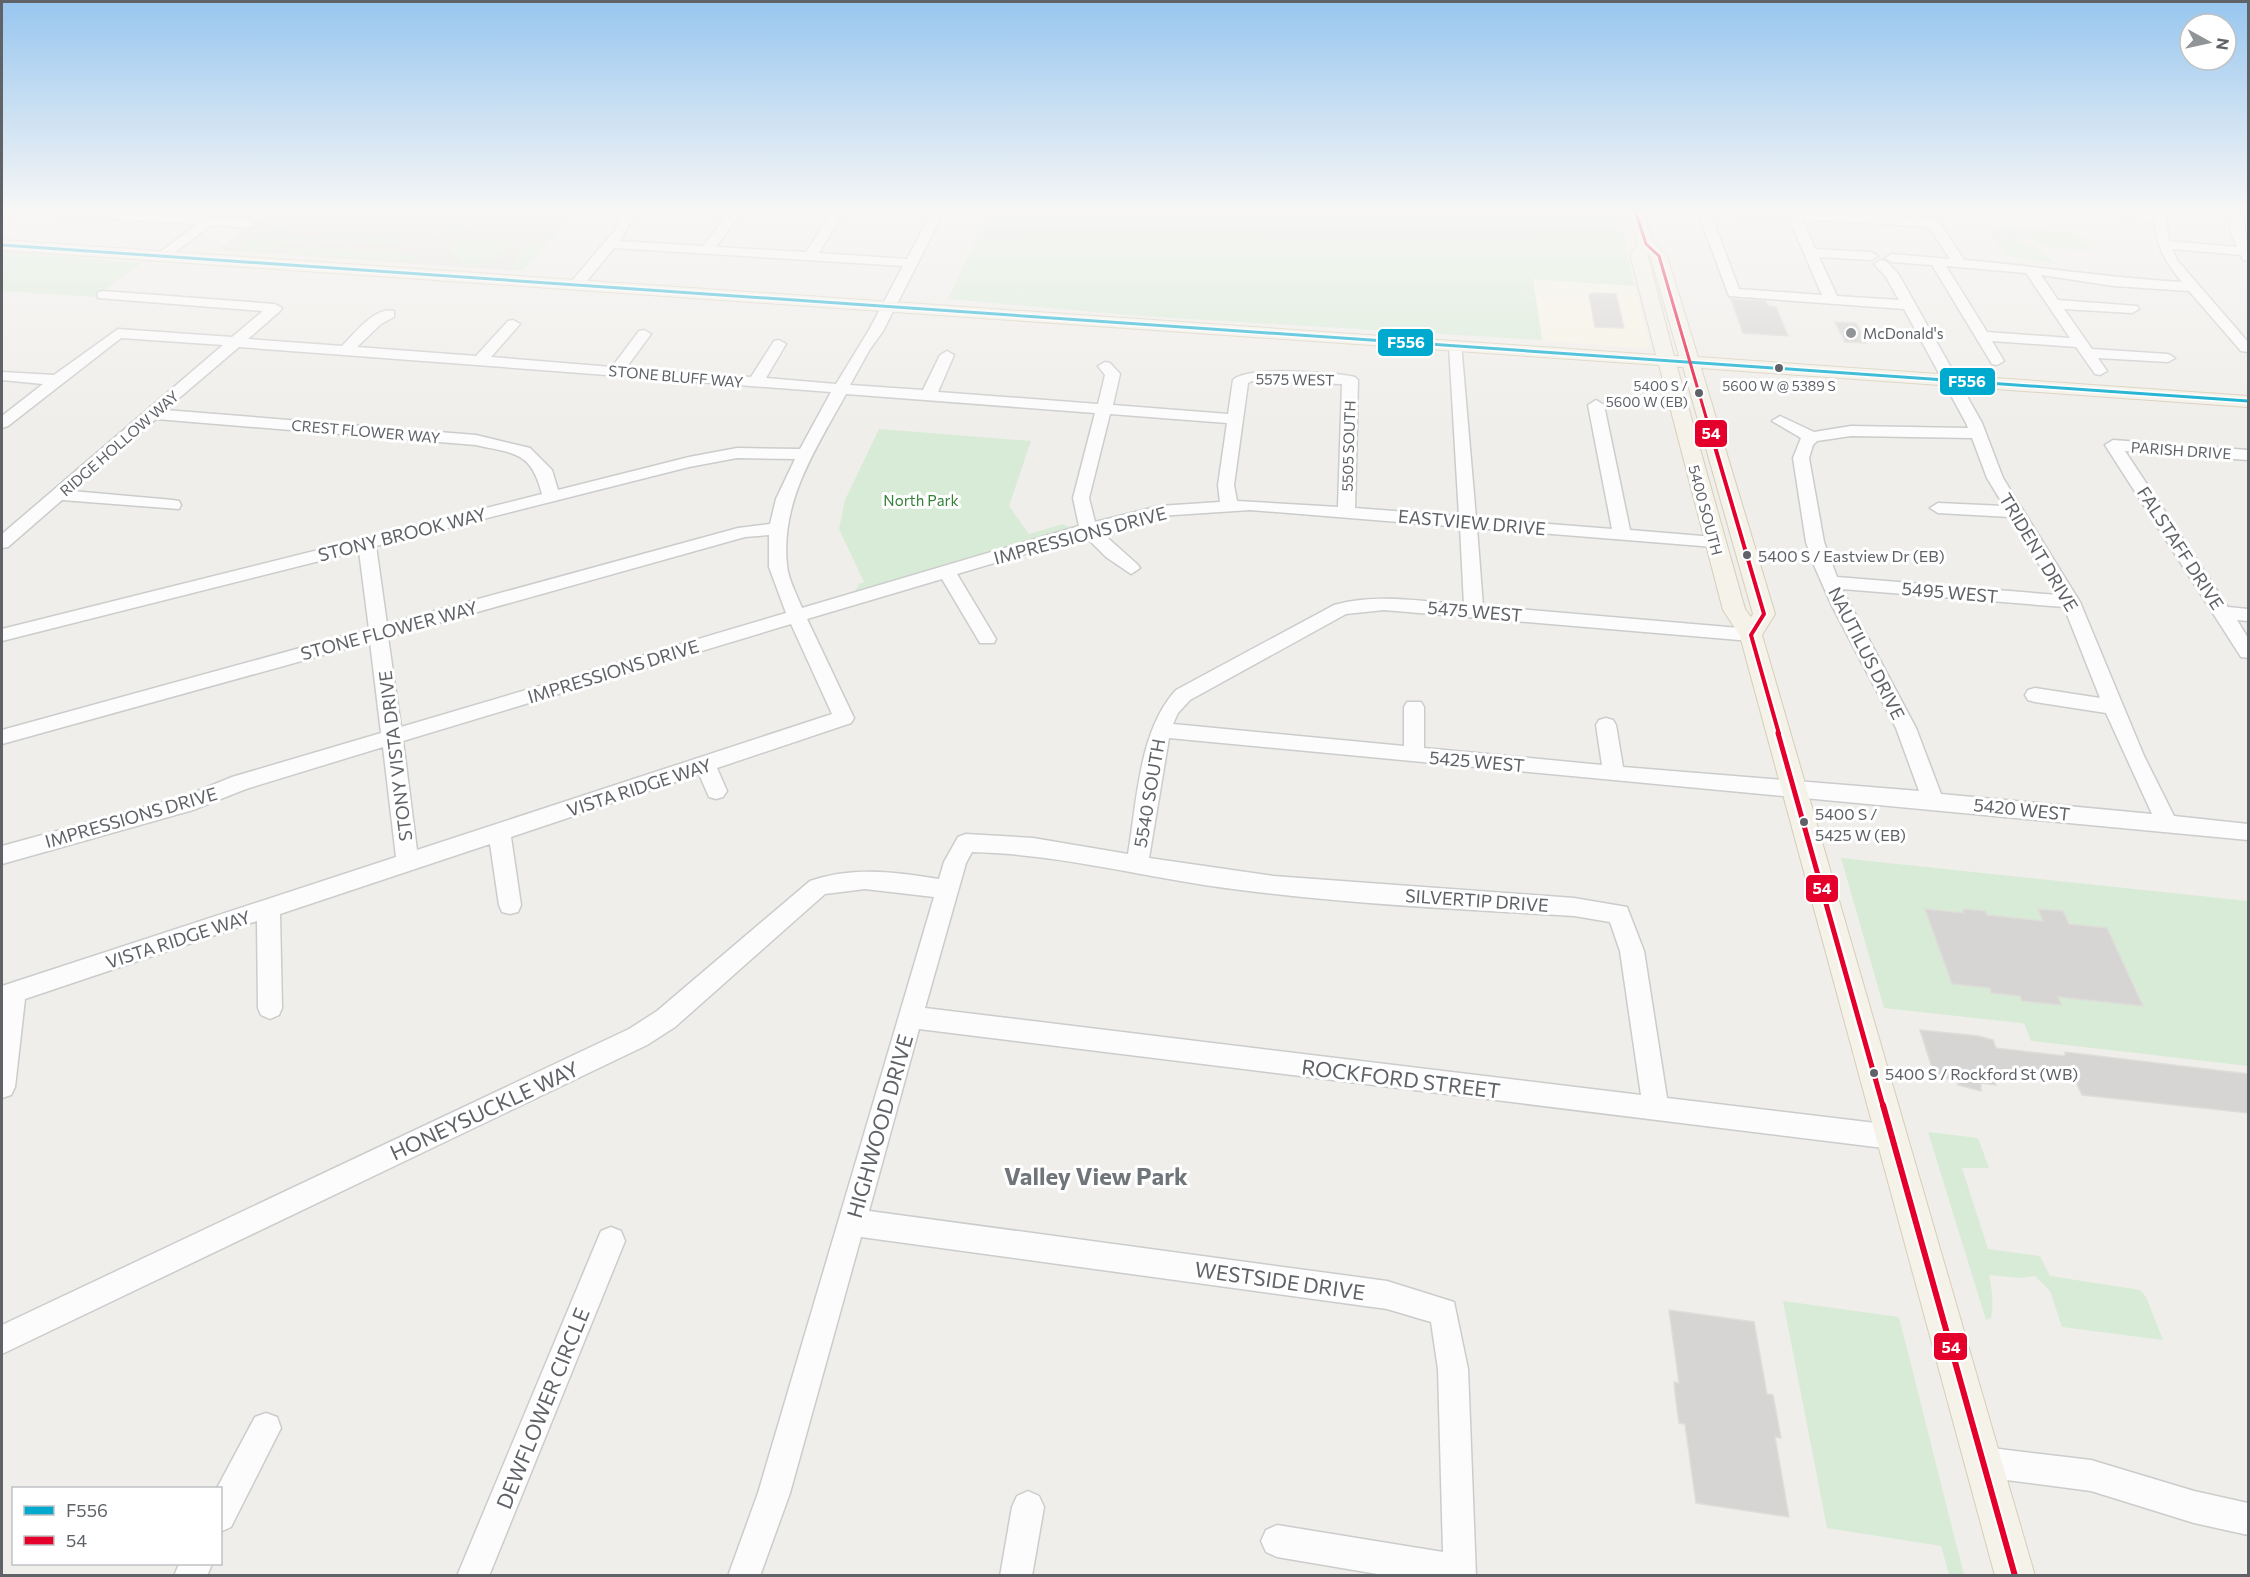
<svg xmlns="http://www.w3.org/2000/svg" width="2250" height="1577" font-family="Commissioner,sans-serif">
<rect width="100%" height="100%" fill="#efeeea"/>
<!-- commercial -->
<path fill="#f7f3e4" d="M1533,279l101,7 16,59 -7,4 -101,-9z"/>
<!-- education -->
<path fill="#e2e0da" d="M269,210h310l-57,61 -305,-21z"/>
<!-- green -->
<path fill="#d8ebd6" d="M474,210l9,3 -25,23 -33,-2 -5,-6 33,2z
M572,210h7l-55,59 -16,-1 25,-26h8z
M989,210h275l31,8 225,-7 100,7 14,68 -101,-7 9,61 -404,-24 -190,-17z
M275,220l20,2 -11,9 5,1 -3,4c15,1 36,5 48,-6l23,2 -12,10 -39,-2 -23,4 -15,8 -32,-2z
M2002,227l70,5 10,5 11,14 -30,-2 -21,-4 -13,-7 -13,1 -23,-11z
M1992,229l46,20 20,16 -52,-10 -16,-22z
M395,230h11l-15,15 -39,-3 13,-11 8,5z
M463,239l48,3h1l-24,25 -24,-2 -15,-15z
M305,247l113,8 -6,7 -125,-9z
M2,251l140,12 -47,34 -93,-6z
M879,429l152,12 -22,65 20,28 34,-10 7,3 -215,64 4,-7 5,-2 -25,-53 6,-29z
M1841,858l407,43v165l-217,-25 -6,-16 -4,-2 -137,-15z
M1928,1132l50,6 11,30h-27l26,81 52,7 10,20 90,14 6,7 17,43 -101,-13 -12,-36 -15,-15 -15,2 -31,-3c3,14 5,30 2,43l-5,2z
M1783,1301l116,16 65,258 -15,-1 -8,-28 -114,-18z"/>
<!-- building -->
<path fill="#d6d5d3" stroke="#deddd9" stroke-width="1.5" d="M1593,293l23,1 8,34 -29,-1 -6,-32z
M1731,299l35,2 2,5 8,1 12,29 -45,-3z
M1835,322l21,1 10,20 -21,-1z
M1925,909l39,4 -1,-4 23,2 1,4 56,6 -5,-12 25,2 6,13 38,4 36,78 -85,-9 4,8 -40,-4 -2,-5 -29,-3 -1,-5 -38,-4z
M1920,1030l58,6 15,4 3,8 69,8v-4l183,22v39l-166,-18 -6,-13 -85,-12 5,15 -15,-2v8l-23,-6v-5l-23,-3z
M1669,1310l85,12 13,72 6,1 8,43 -6,-1 14,80 -93,-14 -11,-79 -6,-1 -3,-22 -2,-19 5,1z"/>
<g fill="none" stroke-linecap="round" stroke-linejoin="round">
<!-- minor casing -->
<g stroke="#cbcccc" stroke-width="3">
<path id="minor" d="M6,210h14l-18,12v-9z
M29,210h60l161,10 6,4 -6,4 -38,-3 -48,35 -5,-1v-6l38,-29 -162,-10z
M625,210h12l-17,31 83,5 28,-36h12l-27,37 90,5 27,-42h12l-26,43 88,6 26,-49h12l-62,121 -13,18 -20,36 73,5 17,-35 7,-4 7,4 -16,37 160,12 7,-29 -7,-9 7,-4 5,1 10,11 -7,31 115,9 5,-34c13,-14 102,-8 122,-3l3,3 -3,128 104,8 -10,-170 2,-3h10l15,175 136,11 -24,-124 8,-5 8,5 26,125 84,7 9,5 -9,5 -237,-19 6,78 268,23 7,2 2,4 -2,4 -7,2 -367,-31 -38,4 -156,86 -12,13 -5,11 231,22v-39l3,-5h14l3,5v41l178,17 -6,-40 3,-5 7,-2 7,2 3,5 7,42 296,24 -23,-63 -65,-124 -18,-41 -7,-21 -13,-84 8,-20 -29,-17 8,-5 34,16 37,-6 117,2 -2,-5 -62,-114 -175,-13 -32,-86h96l140,9 5,1 26,40c73,6 145,18 218,22 -17,-20 -25,-35 -28,-61l-45,-7 -6,-4 50,3v-3h12l4,31 68,6 -6,-15 -1,-22h12c2,17 6,33 6,51l-5,-1 -2,-5 -69,-6 5,11 71,82v10l-7,-1 -52,-60 -75,-5 -73,-11 17,25 79,6 2,3 -7,4 -68,-4 28,40 76,5 7,4 -7,4 -70,-4 9,13 -7,4 -5,-1 -19,-27 -84,-6 12,20 -7,4 -5,-1 -60,-99 -40,-3 -7,-4 7,-4 58,5 -21,-32 -127,-8 13,30 56,3 7,4 -7,4 -52,-3 18,39 62,4 -13,-23 -12,-13 7,-4 5,1 13,14 83,148 21,55 77,124 64,154 30,60 74,8v16l-1079,-102 -20,120 124,18 301,22 53,9 17,44 23,147 225,27 9,3 4,9 -4,9 -9,3 -973,-120 -50,182 518,70 67,21 14,67 8,207h-87l-112,-19 -11,-5 -5,-11 5,-11 11,-5 166,27 -5,-183 -7,-47 -44,-13 -526,-72 -71,256 -30,83h-32l30,-83 176,-596 -69,-8 -40,5 -150,133 -28,18 -645,309v-29l627,-296 28,-18 153,-130c43,-15 85,-9 129,-2l5,-17 14,-25 8,-3 67,4 95,16c9,-53 11,-124 48,-164l158,-85c42,-12 87,-4 130,0l-4,-78 -210,-17 -91,6 -59,15 37,33 3,4 -9,6 -25,-17 -21,-21 -128,38 39,65 -2,4h-14l-38,-64 -135,40 47,99 -3,5 -134,45 10,23 -4,6 -7,2 -7,-2 -10,-23 -188,63 10,68 -3,7 -8,2 -8,-2 -3,-7 -9,-61 -210,70 2,94 -3,7 -9,4 -9,-4 -3,-7 -1,-87 -232,78 -10,88 -4,8 -9,3v-112l394,-129 -13,-110 -137,42 -53,21 -191,54v-18l186,-51 44,-18 149,-44 -11,-91 -368,102v-14l367,-101 -10,-78 -357,90v-12l540,-135c-11,-43 -27,-40 -66,-49l-320,-26 -84,72 101,9 6,1 2,4 -2,4 -117,-9 -54,47 -6,1v-14l221,-189 -102,-7 -113,88 -6,2v-12l41,-32 -41,-4v-8l52,3 64,-46 114,8 31,-26 -165,-13v-6l5,-1 172,13 7,4 -2,3 -32,28 94,7c12,-12 33,-40 52,-35v6l-13,7 -24,23 119,9 32,-35 5,-1 7,4 -29,33 121,10 27,-36 5,-1 7,4 -25,34 125,9 23,-36 5,-1 7,4 -20,34 70,6 33,-54 34,-64 -289,-18 -33,40h-10v-6l44,-52zM1711,214l78,5 33,76 -83,-6zM1946,266l80,7 44,65 -83,-6zM239,347l592,45 -31,57 -63,-1 -48,9 -131,33 -6,-20 -22,-22 -54,-13 -311,-25zM1252,381l90,3 -4,123 -101,-6 -3,-16 14,-102zM846,394l249,19 -22,85 6,28 -277,82c-5,-13 -14,-29 -15,-43 -7,-64 30,-118 59,-171zM1110,414l117,9 -9,62 2,17 -61,4 -64,16 -6,-24zM1851,436l121,2 15,40 17,28 -66,-3 -8,5 8,5 72,4 48,78 -221,-18 -13,-35 -15,-84 4,-13 4,-4zM737,458l58,1 -19,40 -6,25 -32,4 -351,96 -11,-78 313,-79zM769,535v32l17,46 -385,114 -13,-90 357,-100zM1842,589l222,18 36,91 -65,-10 -7,2 -3,5 3,5 7,2 71,11 46,101 -211,-20 -25,-66zM791,624l41,90 -415,136 -14,-109zM972,852c89,2 174,26 261,37 113,15 227,20 341,27l36,6 10,29 21,144 -716,-87 41,-145z
M2113,440l135,10v10l-123,-9 103,156 20,2v12l-11,-1 11,18v20l-7,-1 -136,-212z
M611,1227l10,4 4,10 -136,335h-32l144,-345z
M266,1413l11,4 4,11 -50,99 -11,5v-44h-3l38,-71z
M1983,1447l108,13 103,31 54,12v32l-54,-12 -103,-32 -108,-14 -11,-4 -4,-11 4,-11z
M1028,1491l11,5 5,11 -12,69h-32l12,-69 5,-11z
M179,1564h33l-5,12h-33z"/>
</g>
<!-- major casing -->
<g stroke="#d7ceb8" stroke-width="2">
<path id="major" d="M1627,210h15l11,32 14,14 31,101 550,39v11l-547,-39 74,246 -13,21 273,941h-40l-255,-940 -17,-26 -64,-245 -1657,-115v-10l1654,115 -26,-101 8,-10zM1647,253l4,5 28,98h-5zM1677,367h6l70,247 -2,3 -6,-8z"/>
</g>
<!-- minor -->
<use href="#minor" fill="#fdfcfc" fill-rule="evenodd"/>
<!-- major -->
<use href="#major" fill="#f4f2e9" fill-rule="evenodd"/>
<!-- bus-1 casing -->
<g stroke="#fff" stroke-width="6">
<path id="bus-1" d="M2,245l2246,156"/>
</g>
<!-- bus-2-far3 casing -->
<g stroke="#fff" stroke-width="6">
<path id="bus-2-far3" d="M1635,210l11,34 13,12 54,185"/>
</g>
<!-- bus-2-far2 casing -->
<g stroke="#fff" stroke-width="8">
<path id="bus-2-far2" d="M1713,440l51,174 -13,21 28,99"/>
</g>
<!-- bus-2-far1 casing -->
<g stroke="#fff" stroke-width="10">
<path id="bus-2-far1" d="M1778,733l105,373"/>
</g>
<!-- bus-2 casing -->
<g stroke="#fff" stroke-width="10">
<path id="bus-2" d="M1883,1105l132,471"/>
</g>
<!-- bus-1 -->
<use href="#bus-1" stroke="#00a9ce" stroke-width="3"/>
<!-- bus-2-far3 -->
<use href="#bus-2-far3" stroke="#e4002b" stroke-width="3"/>
<!-- bus-2-far2 -->
<use href="#bus-2-far2" stroke="#e4002b" stroke-width="4"/>
<!-- bus-2-far1 -->
<use href="#bus-2-far1" stroke="#e4002b" stroke-width="5"/>
<!-- bus-2 -->
<use href="#bus-2" stroke="#e4002b" stroke-width="6"/>
</g>
<!-- sky -->
<linearGradient id="sky" x2="0" y2="1"><stop stop-color="#97c6ef"/><stop offset="0.49" stop-color="#f8f7f6"/><stop offset="1" stop-color="#f8f7f6" stop-opacity="0"/></linearGradient>
<rect width="2250" height="431" fill="url(#sky)"/>
<!-- markers -->
<circle fill="#919496" stroke="#fff" stroke-width="2" cx="1851" cy="333" r="6"/>
<g fill="#5f6368" stroke="#fff" stroke-width="2">
<circle cx="1779" cy="368" r="5"/>
<circle cx="1699" cy="393" r="5"/>
<circle cx="1747" cy="555" r="5"/>
<circle cx="1804" cy="822" r="5"/>
<circle cx="1874" cy="1073" r="5"/>
</g>
<g text-anchor="middle" dominant-baseline="central" stroke-width="6" stroke-linejoin="round" paint-order="stroke">
<!-- far-bus labels -->
<g font-size="14" fill="#5f6368" stroke="#fff" text-anchor="end">
<text x="1688" y="385">5400 S /<tspan x="1688" dy="16">5600 W (EB)</tspan></text>
<text x="1779" y="385" text-anchor="middle">5600 W @ 5389 S</text>
</g>
<!-- far-poi labels -->
<g font-size="15" fill="#5f6368" stroke="#fff" text-anchor="start">
<text x="1863" y="333">McDonald's</text>
</g>
<!-- far-street labels -->
<g font-size="15" fill="#5f6368" stroke="#fff">
<text transform="translate(676 376) rotate(5)">STONE BLUFF WAY</text>
<text transform="translate(1295 379) rotate(1)">5575 WEST</text>
<text transform="translate(366 431) rotate(5)">CREST FLOWER WAY</text>
<text transform="translate(119 443) rotate(-41)">RIDGE HOLLOW WAY</text>
<text transform="translate(1348 446) rotate(-88)">5505 SOUTH</text>
<text transform="translate(2181 450) rotate(4)">PARISH DRIVE</text>
<text transform="translate(1706 510) rotate(75)">5400 SOUTH</text>
</g>
<!-- far-park labels -->
<g font-size="15" fill="#348238" stroke="#fff">
<text x="921" y="500">North Park</text>
</g>
<!-- bus labels -->
<g font-size="16" fill="#5f6368" stroke="#fff" text-anchor="start">
<text x="1758" y="555">5400 S / Eastview Dr (EB)</text>
<text x="1815" y="813">5400 S /<tspan x="1815" dy="21">5425 W (EB)</tspan></text>
<text x="1885" y="1073">5400 S / Rockford St (WB)</text>
</g>
<!-- street labels -->
<g font-size="18" fill="#5f6368" stroke="#fff">
<text transform="translate(1472 522) rotate(5)">EASTVIEW DRIVE</text>
<text transform="translate(402 534) rotate(-14)">STONY BROOK WAY</text>
<text transform="translate(1080 535) rotate(-15)">IMPRESSIONS DRIVE</text>
<text transform="translate(2181 548) rotate(57)">FALSTAFF DRIVE</text>
<text transform="translate(2039 552) rotate(59)">TRIDENT DRIVE</text>
<text transform="translate(1950 592) rotate(5)">5495 WEST</text>
<text transform="translate(1475 611) rotate(5)">5475 WEST</text>
<text transform="translate(389 630) rotate(-15)">STONE FLOWER WAY</text>
<text transform="translate(1867 653) rotate(63)">NAUTILUS DRIVE</text>
<text transform="translate(613 671) rotate(-17)">IMPRESSIONS DRIVE</text>
<text transform="translate(395 756) rotate(-97)">STONY VISTA DRIVE</text>
<text transform="translate(1477 761) rotate(5)">5425 WEST</text>
<text transform="translate(639 787) rotate(-18)">VISTA RIDGE WAY</text>
<text transform="translate(1149 793) rotate(-80)">5540 SOUTH</text>
<text transform="translate(2022 809) rotate(6)">5420 WEST</text>
<text transform="translate(131 817) rotate(-16)">IMPRESSIONS DRIVE</text>
<text transform="translate(1477 900) rotate(4)">SILVERTIP DRIVE</text>
<text transform="translate(178 939) rotate(-18)">VISTA RIDGE WAY</text>
</g>
<!-- near-street labels -->
<g font-size="21" fill="#5f6368" stroke="#fff">
<text transform="translate(1401 1078) rotate(7)">ROCKFORD STREET</text>
<text transform="translate(484 1110) rotate(-25)">HONEYSUCKLE WAY</text>
<text transform="translate(879 1126) rotate(-74)">HIGHWOOD DRIVE</text>
<text transform="translate(1280 1280) rotate(8)">WESTSIDE DRIVE</text>
<text transform="translate(542 1408) rotate(-68)">DEWFLOWER CIRCLE</text>
</g>
<!-- near-neighbourhood labels -->
<g font-size="24" font-weight="bold" fill="#70757a" stroke="#fff">
<text x="1096" y="1175">Valley View Park</text>
</g>
</g>
<g stroke="#fff" stroke-width="2">
<rect x="1377" y="328" width="57" height="29" rx="6" fill="#00a9ce"/>
<rect x="1939" y="367" width="57" height="29" rx="6" fill="#00a9ce"/>
<rect x="1694" y="419" width="34" height="29" rx="6" fill="#e4002b"/>
<rect x="1805" y="874" width="34" height="29" rx="6" fill="#e4002b"/>
<rect x="1933" y="1332" width="35" height="29" rx="6" fill="#e4002b"/>
</g>
<g font-size="16" text-anchor="middle" font-weight="bold" fill="#fff">
<text x="1406" y="348">F556</text>
<text x="1967" y="387">F556</text>
<text x="1711" y="439">54</text>
<text x="1822" y="894">54</text>
<text x="1951" y="1353">54</text>
</g>
<!-- border -->
<rect width="2250" height="1577" fill="none" stroke="#5f6368" stroke-width="6"/>
<!-- legend -->
<rect x="12" y="1487" width="210" height="78" fill="#ffffff" stroke="#bfc1c3" stroke-width="1.5"/>
<rect x="24" y="1506" width="30" height="9" fill="#00a9ce" stroke="#bfc1c3" stroke-width="1.5"/>
<text x="66" y="1517" font-size="18" fill="#5f6368">F556</text>
<rect x="24" y="1536" width="30" height="9" fill="#e4002b" stroke="#bfc1c3" stroke-width="1.5"/>
<text x="66" y="1547" font-size="18" fill="#5f6368">54</text>
<!-- north arrow -->
<g transform="translate(2208 42) rotate(98)"><circle r="28" fill="#ffffff" stroke="#bfc1c3" stroke-width="1.5"/>
<path d="M0-4.5L10 22L0 15L-10 22Z" fill="#919496"/>
<text y="-9" font-size="16" font-weight="bold" text-anchor="middle" fill="#5f6368">N</text>
</g>
</svg>
